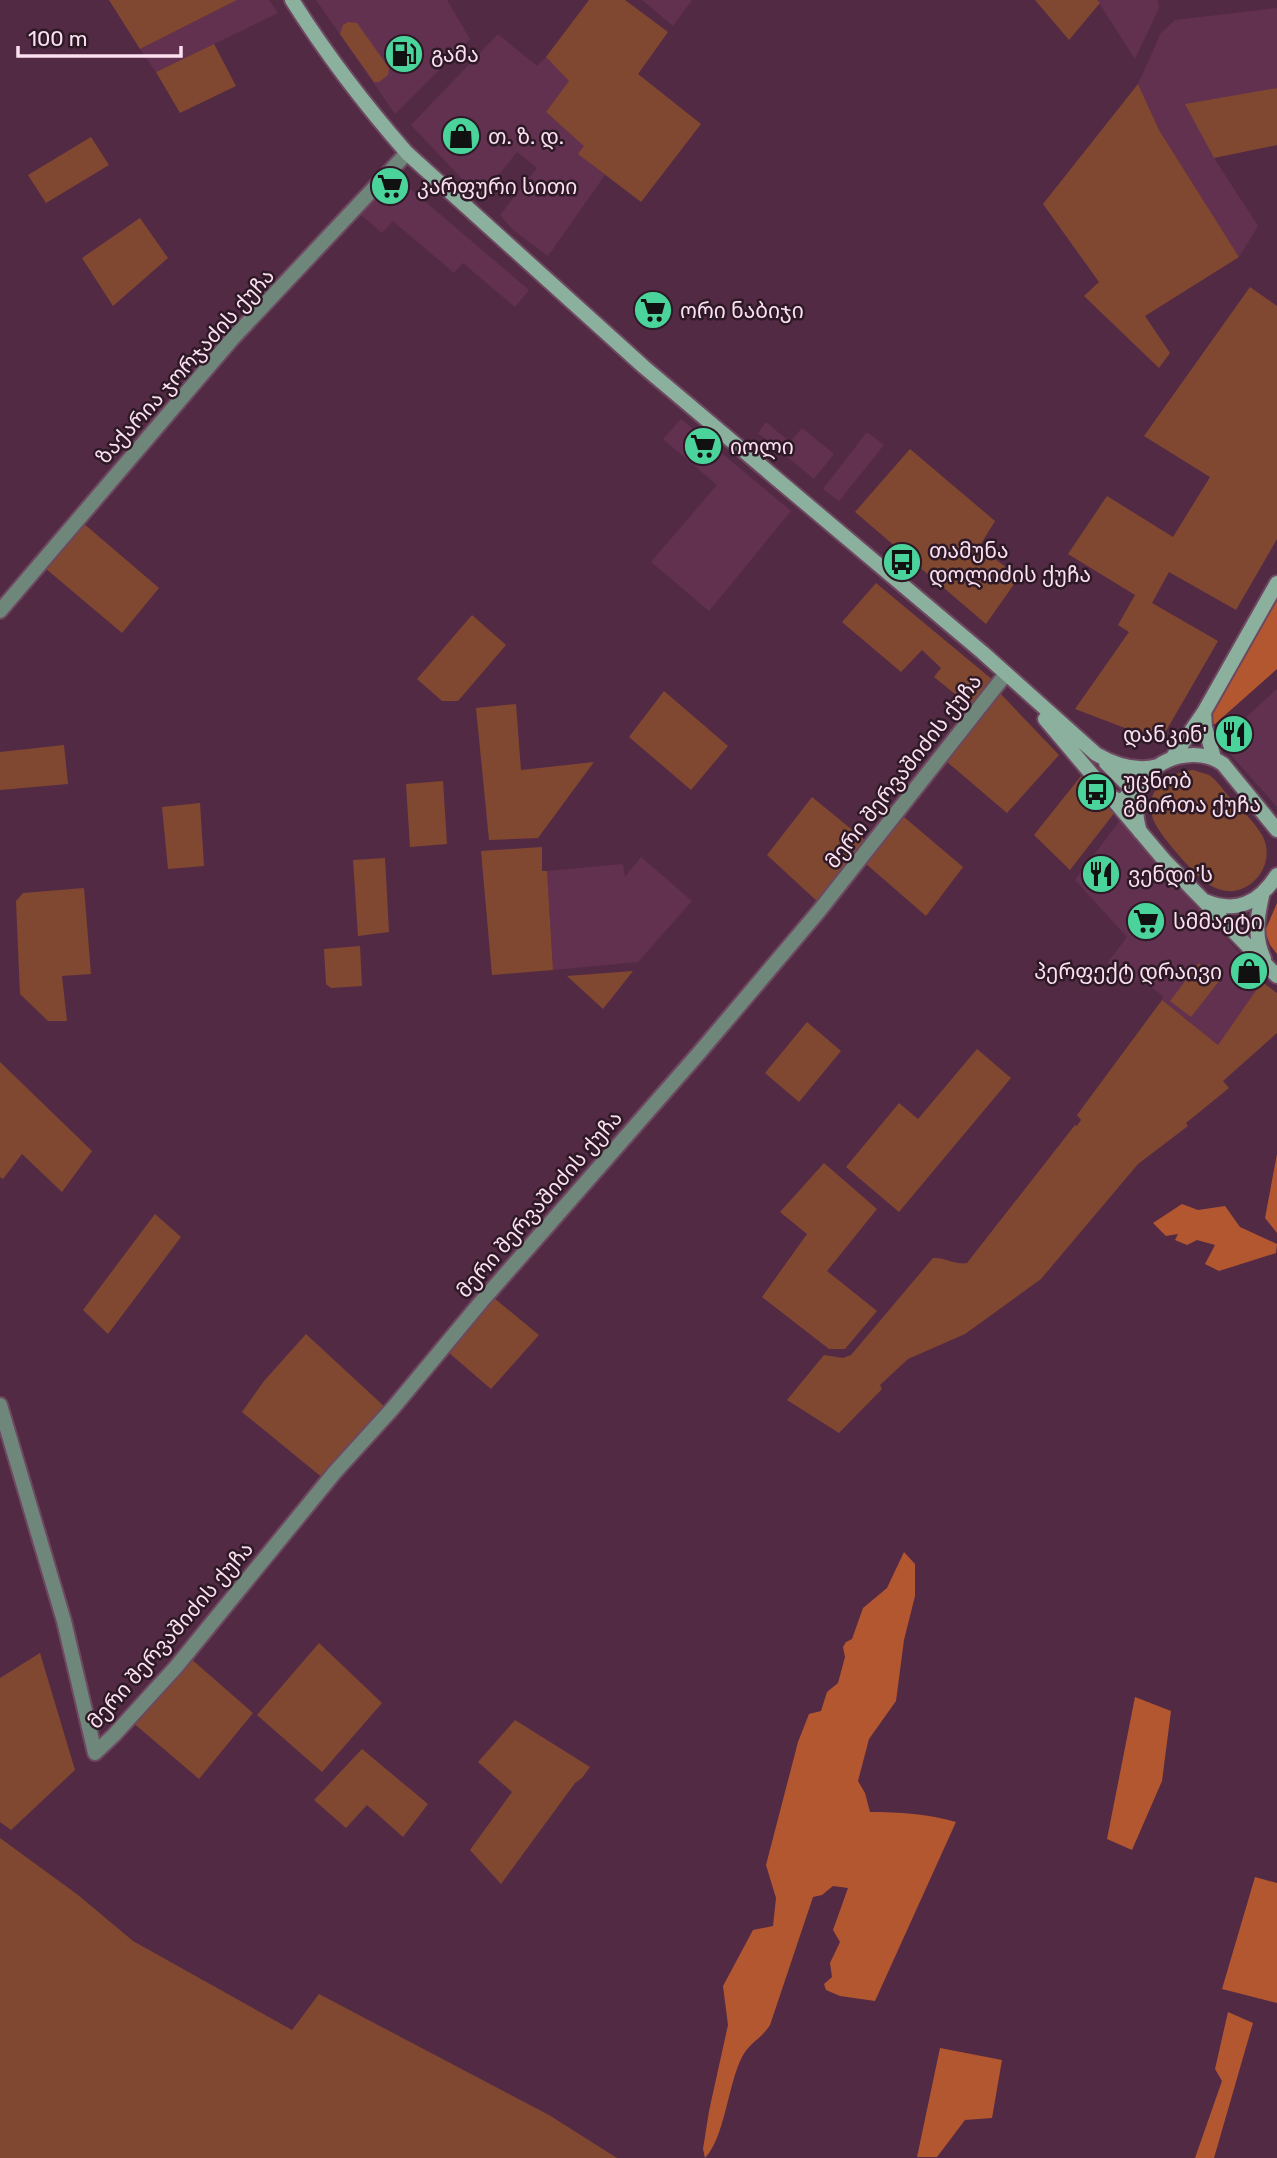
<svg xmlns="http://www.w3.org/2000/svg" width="1277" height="2158" font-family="Rubik,'Noto Sans Georgian',sans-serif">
<rect width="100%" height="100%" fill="#532a44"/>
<!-- built -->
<path fill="#623150" d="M237,0h32l9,13 -122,59 -16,-23z
M316,0h131l23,39 -75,75z
M642,0h50l-19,26z
M1097,0h61l1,8 -24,51z
M1277,8v80l-91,16 28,54 44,68 -19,31 -80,-127 -21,-46 23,-51 14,-13z
M498,34l39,32 9,-9 24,24 -24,31 39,34 -6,8 26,21 -57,81 -35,-26 -13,-15 37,-47 -20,-16 -37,46 -69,-73z
M395,176l134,114 -14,17 -52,-44 -9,10 -61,-52 -11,12 -21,-18z
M681,419l110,92 -82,100 -58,-49 66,-77 -54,-46z
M766,422l24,20 12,-14 32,26 -20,25 -56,-46z
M867,432l17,13 -45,56 -16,-12z
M1277,689v118l-54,-61 -1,-7z
M1121,819l143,162 -46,64 -56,-45 1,-4 -24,-18 -8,8 -23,-24 19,-25 -52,-57z
M641,857l51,44 -54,61 -85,8 -6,-99 76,-7 2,13z"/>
<!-- green -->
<path fill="#804831" d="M109,0h128l-97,49z
M589,0h36l43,32 -30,42 63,50 -60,78 -63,-48 6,-8 -38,-34 23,-31 -23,-24z
M1035,0h62l3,3 -31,37z
M348,22l9,1 32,45 -1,7 -9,7h-5l-34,-48 3,-9z
M214,44l22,42 -56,27 -24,-41z
M1138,84l21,46 80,127 -94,59 25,37 -11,15 -75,-72 15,-14 -56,-78z
M1277,88v57l-63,13 -29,-54z
M91,137l18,28 -63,38 -18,-28z
M140,218l28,40 -55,48 -31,-48z
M1250,287l27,19v233l-41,71 -67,-38 -17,31 66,38 -52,90h-33l-58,-22 54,-77 -11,-7 17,-30 -67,-41 39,-58 66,41 37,-60 -66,-41z
M910,449l85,72 -16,26 40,30 -33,47 -131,-112z
M83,523l76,65 -37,45 -77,-65z
M876,583l118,98 -23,26 -37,-30 7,-9 -19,-18 -21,22 -59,-50z
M472,615l34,30 -48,56h-16l-25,-22z
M664,691l64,55 -37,44 -62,-53z
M998,691l61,64 -52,58 -61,-52z
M516,704l5,66 73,-8 -56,76 -49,2 -13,-132z
M64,745l4,39 -68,6v-38z
M1193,770c5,2 11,3 16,5 8,5 15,16 21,23 11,12 24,23 32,37 12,21 0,48 -24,55 -10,3 -20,0 -30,-6 -13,-9 -50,-50 -55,-65 -9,-30 14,-46 40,-49z
M1081,776l34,36 -45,58 -36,-35z
M443,781l4,63 -37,3 -4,-63z
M812,797l55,45 -47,62 -53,-49z
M200,803l4,63 -36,3 -6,-62z
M904,817l59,50 -37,49 -61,-53z
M542,847v24h5l6,99 -61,5 -11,-124z
M385,858l4,74 -31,4 -5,-76z
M84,888l7,86 -29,2 5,45h-19l-28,-27 -4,-93 7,-8z
M360,946l2,40 -31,2 -5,-4 -2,-35z
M1199,963l21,17 -29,37 -21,-16z
M633,971l-30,38 -36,-33z
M1262,982l15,11v40l-54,48 6,7 -43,35 2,3 -50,38 -97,115 -76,55 -57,25 -28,26 2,4 -43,44 -52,-33 37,-45 19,3 8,-3 82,-97c12,-1 21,7 34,5l108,-138 2,1 4,-6 -4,-5 85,-115 56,45z
M807,1022l34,29 -42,51 -34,-29z
M977,1049l34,29 -112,134 -53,-45 53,-64 19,16z
M0,1062l92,89 -30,41 -40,-38 -19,25 -3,-2z
M824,1163l53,46 -50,62 50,40 -32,38h-16l-67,-52 45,-63 -27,-22z
M155,1214l26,23 -73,97 -25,-24z
M494,1298l45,37 -48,54 -43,-37z
M306,1334l81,75 -63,70 -82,-67 22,-31z
M319,1643l63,60 -60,69 -65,-57z
M40,1653l35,117 -64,60 -11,-8v-144z
M189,1657l64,56 -54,66 -68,-58z
M515,1720l75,47 -8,11 -7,5 -74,101 -31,-34 42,-58 -34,-30z
M362,1749l66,55 -25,33 -36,-32 -21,23 -32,-28z
M0,1838l78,57 55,46 159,89 27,-36 230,121 68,43h-617z"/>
<!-- forest -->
<path fill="#b35730" d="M1277,600v69l-62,55h-4v-12z
M1277,903v51l-7,-9 -5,-14z
M1277,1154v79l-12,-15z
M1182,1204l16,6 27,-4 15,21 37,17 -1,9 -57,18 -14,-7 10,-19 -18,-5 -10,5 -12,-5 3,-6 -12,2 -13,-13z
M904,1552l11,12v32l-11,44 -8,61 -27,38 -11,42 7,12 5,19c29,0 58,2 86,10l-81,179 -35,-5 -14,-6 -2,-6 8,-7 -2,-14 10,-21 -7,-12 15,-42 -15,-2 -11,9 -9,2 -43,128c-8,13 -21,18 -28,32 -14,27 -17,80 -37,101l-2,-9 6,-38 19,-86 -5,-39 30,-56 20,-4 3,-28 -10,-33 32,-123 11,-28 12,-3 6,-19 11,-9 7,-26 -2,-10 3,-5 6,-3 11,-31 24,-20z
M1135,1697l36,14 -9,70 -30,69 -25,-11z
M1255,1877l22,6v120l-55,-14z
M1228,2012l25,11 -39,135h-19l27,-77 -7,-12z
M940,2048l62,12 -10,58 -27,2 -28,37h-20z"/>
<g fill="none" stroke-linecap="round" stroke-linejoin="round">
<!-- tertiary casing -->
<g stroke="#6e4760" stroke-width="18">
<path id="tertiary" d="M0,611l233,-273 174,-185
M0,1405l64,216 31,132 19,-18 62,-68 159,-195 58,-64 88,-106 218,-249 120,-142 186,-236"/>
</g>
<!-- secondary casing -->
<g stroke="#6e4760" stroke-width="18">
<path id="secondary" d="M292,0c34,54 73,105 115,153l237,214 338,285 114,102c19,11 40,18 62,12
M1204,712l1,15 9,31
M1045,719l120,142 112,115
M1173,757l31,-45 73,-129
M1106,763l24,24 -2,8 -5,5h-6l-11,-6
M1140,832c-5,-16 -6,-33 2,-48 14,-28 56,-38 81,-20l54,66
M1262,896c-5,22 -8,41 2,63
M1205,901c32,13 54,2 72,-26"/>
</g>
<!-- tertiary -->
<use href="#tertiary" stroke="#6f867a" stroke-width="14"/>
<!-- secondary -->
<use href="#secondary" stroke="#8bb09d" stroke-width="14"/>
</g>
<!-- icons -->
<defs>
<g id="fuel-disc" transform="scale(2.0125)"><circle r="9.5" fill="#4ad49c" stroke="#2d1a26"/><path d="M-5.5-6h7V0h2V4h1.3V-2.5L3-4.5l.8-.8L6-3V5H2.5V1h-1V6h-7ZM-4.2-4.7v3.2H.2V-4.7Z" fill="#111"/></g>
<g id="shop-disc" transform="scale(2.0125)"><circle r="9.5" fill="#4ad49c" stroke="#2d1a26"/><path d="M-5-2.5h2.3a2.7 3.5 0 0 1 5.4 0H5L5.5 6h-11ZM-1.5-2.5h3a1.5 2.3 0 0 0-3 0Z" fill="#111"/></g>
<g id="supermarket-disc" transform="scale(2.0125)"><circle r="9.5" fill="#4ad49c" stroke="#2d1a26"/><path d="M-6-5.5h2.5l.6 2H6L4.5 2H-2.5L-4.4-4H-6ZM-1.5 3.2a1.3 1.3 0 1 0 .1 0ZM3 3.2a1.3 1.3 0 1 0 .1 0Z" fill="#111"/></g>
<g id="bus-disc" transform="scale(2.0125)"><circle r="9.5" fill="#4ad49c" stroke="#2d1a26"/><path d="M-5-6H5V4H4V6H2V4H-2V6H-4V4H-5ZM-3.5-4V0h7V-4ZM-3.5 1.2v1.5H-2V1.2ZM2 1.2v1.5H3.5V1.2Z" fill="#111"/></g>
<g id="restaurant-disc" transform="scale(2.0125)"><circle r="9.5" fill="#4ad49c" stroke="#2d1a26"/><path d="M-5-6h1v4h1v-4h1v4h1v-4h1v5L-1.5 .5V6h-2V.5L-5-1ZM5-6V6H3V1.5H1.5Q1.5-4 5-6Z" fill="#111"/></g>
</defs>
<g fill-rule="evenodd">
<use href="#fuel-disc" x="404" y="54"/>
<use href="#shop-disc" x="461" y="136"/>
<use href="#supermarket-disc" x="390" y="186"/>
<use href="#supermarket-disc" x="653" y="310"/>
<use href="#supermarket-disc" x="703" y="446"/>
<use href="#bus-disc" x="902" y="562"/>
<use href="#restaurant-disc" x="1234" y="734"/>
<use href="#bus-disc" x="1096" y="792"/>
<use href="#restaurant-disc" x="1101" y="874"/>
<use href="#supermarket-disc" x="1146" y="921"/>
<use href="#shop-disc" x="1249" y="971"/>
</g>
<g text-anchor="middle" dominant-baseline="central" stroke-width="5" stroke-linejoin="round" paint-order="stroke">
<!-- poi labels -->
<g font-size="21" fill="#fce0f0" stroke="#2d1a26" text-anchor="start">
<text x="431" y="54">გამა</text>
<text x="488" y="136">თ. ზ. დ.</text>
<text x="417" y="186">კარფური სითი</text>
<text x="680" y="310">ორი ნაბიჯი</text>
<text x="730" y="446">იოლი</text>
<text x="929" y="550">თამუნა<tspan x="929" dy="24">დოლიძის ქუჩა</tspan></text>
<text x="1207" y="734" text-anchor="end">დანკინ'</text>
<text x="1123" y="780">უცნობ<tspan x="1123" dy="24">გმირთა ქუჩა</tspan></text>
<text x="1128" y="874">ვენდი'ს</text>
<text x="1173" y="921">სმმაეტი</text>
<text x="1222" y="971" text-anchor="end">პერფექტ დრაივი</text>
</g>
<!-- street labels -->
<g font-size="21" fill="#fce0f0" stroke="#2d1a26">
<text transform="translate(185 366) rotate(-48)">ზაქარია ჯორჯაძის ქუჩა</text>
<text transform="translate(903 771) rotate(-52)">მერი შერვაშიძის ქუჩა</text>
<text transform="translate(539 1204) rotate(-49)">მერი შერვაშიძის ქუჩა</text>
<text transform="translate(170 1635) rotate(-49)">მერი შერვაშიძის ქუჩა</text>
</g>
</g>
<!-- scale -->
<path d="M18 46v10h163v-10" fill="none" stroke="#fce0f0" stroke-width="3.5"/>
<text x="28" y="46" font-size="21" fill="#fce0f0" stroke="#2d1a26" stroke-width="5" paint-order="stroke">100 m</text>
</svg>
